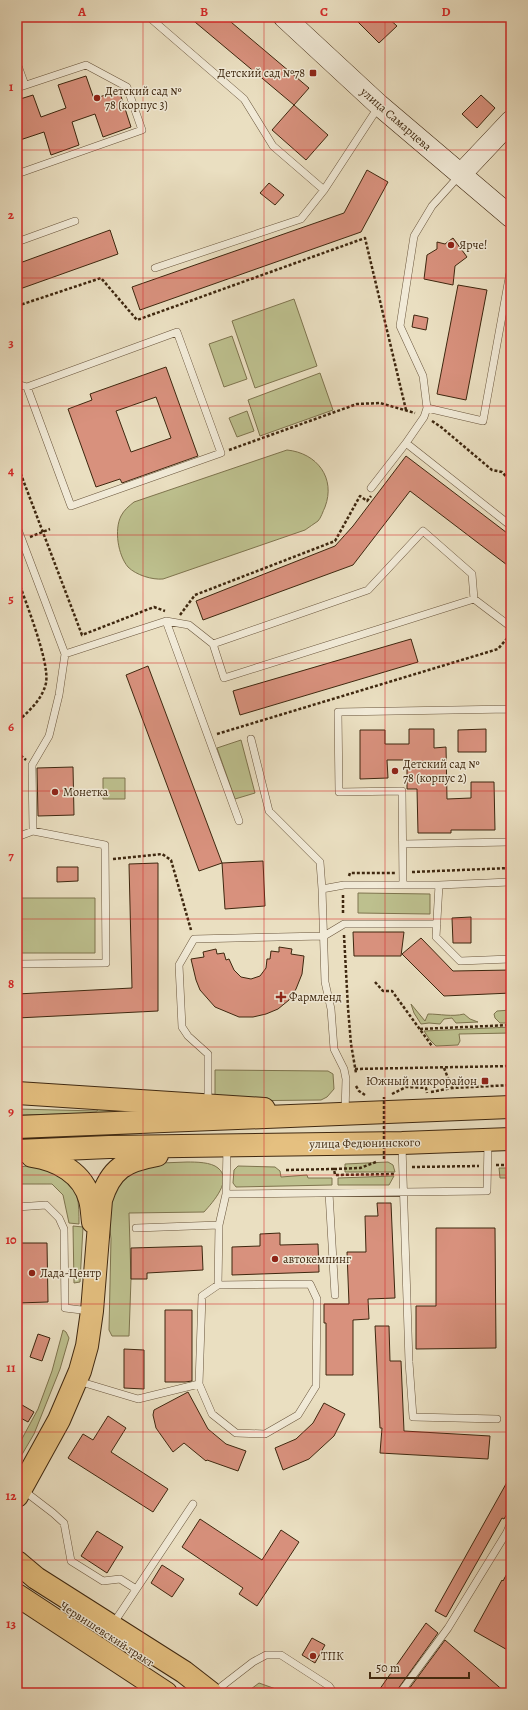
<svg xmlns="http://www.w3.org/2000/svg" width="528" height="1710" font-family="Alegreya,serif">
<rect width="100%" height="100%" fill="#eadfc1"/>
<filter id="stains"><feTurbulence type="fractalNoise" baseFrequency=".005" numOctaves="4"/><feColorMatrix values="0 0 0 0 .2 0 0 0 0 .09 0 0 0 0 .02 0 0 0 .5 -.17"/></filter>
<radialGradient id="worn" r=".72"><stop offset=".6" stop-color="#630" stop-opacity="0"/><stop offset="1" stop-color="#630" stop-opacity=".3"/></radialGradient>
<!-- green -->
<path fill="#bdc08e" stroke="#7e744e" d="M294,299l23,67 -62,22 -23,-67z
M232,336l15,43 -23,8 -15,-43z
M320,373l13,37 -73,26 -12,-36z
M247,411l7,20 -17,6 -8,-19z
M287,450c30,3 49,28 38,57 -2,4 -4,11 -7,14 -4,3 -9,6 -13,9l-142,49c-11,1 -27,-4 -35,-12 -10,-12 -14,-37 -7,-51 3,-6 8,-10 13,-14z
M241,740l14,53 -20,6 -18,-51z
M103,778h22v21h-22z
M358,893l72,1v20l-72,-1z
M17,898h78v55h-78z
M411,1004l14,17 3,-7c12,0 24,3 36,0l6,5 8,3 -22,1 -4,-5 -8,1 -4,5 -11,-1 -8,1 -7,-11z
M511,1010v13h-11l-5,-5 -1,-4 3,-3z
M511,1027v6l-52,1 1,7 -2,4 -22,1 -6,-6 -6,-9z
M215,1070l113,1 5,3 1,15 -7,8 -6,3 -96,1 -10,-5z
M17,1109l80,2 1,-2 79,3 -160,3z
M187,1162c9,0 24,0 31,6 15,12 -5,34 -14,44l-75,1 2,66 -2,57h-17l-3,-6 2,-91 -4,-37 15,-28 39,-11z
M388,1162l5,3 2,7h-50v-8z
M28,1166c19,2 43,9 49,29 2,10 2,19 2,29l-10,-1 -6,-28 -11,-11h-35v-17z
M238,1166l37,1 5,4 1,6 26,-2 1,3h24v7l-96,2 -3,-4 1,-13z
M499,1168h12v10h-11z
M394,1176l-5,9h-51v-7z
M73,1226l10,1 -3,55 -6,1z
M63,1330l3,2 3,6 -9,31 -26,65 -17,29v-15l21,-39 14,-38z
M259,1683l28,10h-34l-2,-4z"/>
<!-- water -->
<path fill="#98bdb1" stroke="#748170" d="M17,642c4,11 6,25 0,35z"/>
<!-- building -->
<path fill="#d8917d" stroke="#3e270f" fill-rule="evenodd" d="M189,17h36l84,71 -15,17z
M353,17h34l10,9 -18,17z
M86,76l8,23 25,-9 12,37 -28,10 -8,-23 -23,8 7,23 -28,10 -7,-23 -27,9v-41l16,-5 8,22 25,-9 -8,-23z
M481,95l14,13 -18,20 -15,-14z
M294,105l34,30 -22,25 -34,-30z
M367,170l21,12 -27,50 -221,78 -8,-23 212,-74z
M269,183l15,12 -9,10 -15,-12z
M110,230l8,24 -101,36v-26z
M453,238l14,19 -12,9 -2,19 -29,-6 3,-24 10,-6v-7l8,2z
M458,285l29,5 -21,110 -29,-6z
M414,315l14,3 -2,12 -14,-3z
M166,367l32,89 -76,27 -2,-4 -24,8 -28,-78 24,-9 -2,-6zM156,397l15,41 -40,14 -15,-41z
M406,456l105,80v32l-101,-77 -57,74 -150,55 -7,-19 139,-55 18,-20z
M411,639l7,23 -178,53 -7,-24z
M148,666l74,197 -23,8 -73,-196z
M409,729h25v19l12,-1 1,52 24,-1v-16h23l1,48h-44v3h-33l-1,-44h-10v-29h-20l1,18 -28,1v-49h25v14h24z
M486,729v23h-28v-22z
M73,767l1,48 -36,1 -1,-48z
M263,861l2,45 -40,3 -3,-46z
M158,863v148l-141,7v-24l115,-6 -3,-124z
M57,867h21v14l-21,1z
M471,917v26h-18l-1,-25z
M353,932h51l-3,24h-47z
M421,938l32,33 58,-1v23l-67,3 -42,-42z
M279,947l13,2 -1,5 13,2 -2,18 -6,15 -7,11 -11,9 -12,5 -13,3h-14l-24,-10 -15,-17 -4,-10 -5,-21 13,-2 -1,-5 13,-3 1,5 7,-1 2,7 3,-1 5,11 7,7 10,2 9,-3 6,-8 1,-9h3l1,-8 8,1z
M377,1203h14l4,95 -27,1 1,20 -16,1v55h-27v-52h-2v-19h25l-2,-52h19l-1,-36h13z
M436,1228h59l1,120 -80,1v-43h20z
M280,1233v12l38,-1 1,28 -87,3v-28l28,-1v-12z
M17,1243h30l1,59 -31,1z
M202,1246l1,24 -56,3v6h-16v-31z
M165,1310h27v71l-7,1h-20z
M375,1326h14l1,35h11l3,70 86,5 -2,23 -108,-6 2,-25h-2z
M38,1334l12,4 -8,23 -12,-4z
M124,1349l20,1v39l-20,-1z
M188,1392l20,37 18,15 20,7 -8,20 -31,-11 -1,1 -22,-18 -11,9 -17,-24 -3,-13 1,-5z
M17,1402l17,10 -6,10 -11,-6z
M324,1403l21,11 -11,22 -25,23 -26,11 -8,-22 21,-9 17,-16z
M108,1416l18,12 -15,24 57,37 -15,23 -85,-54 15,-24 10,6z
M511,1475v32l-7,12 -2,-1 -56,99 -11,-6z
M200,1519l62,41 19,-30 18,12 -42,64 -18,-12 4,-6 -61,-41z
M97,1531l26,16 -16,26 -26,-17z
M162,1565l22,14 -12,18 -21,-14z
M511,1566v86l-37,-21 28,-51 1,1z
M426,1623l12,10 -43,60h-18z
M312,1638l13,7 -10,18 -13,-8z
M445,1640l61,53h-100z"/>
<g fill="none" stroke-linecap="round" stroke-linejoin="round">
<!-- lane casing -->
<g stroke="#69553c" stroke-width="8">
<path id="lane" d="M149,17l95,82 29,47 51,44
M17,63l8,22
M17,88l69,-23 41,22 15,43 -125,44
M459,176l-27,30 -18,30 -14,90 23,50 4,32 -3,9 -18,26 105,83
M17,242l58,-21
M155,268l146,-49 23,-29 55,-84
M17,384l10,3 150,-55 44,121 -150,53 -44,-119
M427,408l56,13 28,-154
M371,488l35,-45
M17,527l48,127 -6,41 -10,41 -17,29 1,66
M166,621l23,4 24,19 155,-54 55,-59 49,43 2,25 37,28
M213,644l11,34 250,-79
M65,654l101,-33 73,200
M251,739l18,72 51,51 2,27 3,93 6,27 3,40 10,20 2,10 -1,33
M17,837l16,-6 72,14 1,118 -89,1
M403,844l108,-2
M403,885l-1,-94 -63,1 -1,-80 173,-3v12
M439,885l72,-3
M322,889l22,-4h95l-3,52 24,24 51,-2
M208,1103v-49l-20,-18 -6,-9 -3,-62 15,-26 130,-3 20,-12h93
M402,1146l7,216 4,55 84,2
M329,1193l6,102
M226,1194l261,-3 1,-49
M17,1207l29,-2 13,13 5,11 1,79 25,3
M136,1228l83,-3
M218,1285l-16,11 -3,88 13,30 24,19 29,1 33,-19 18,-29 1,-87 -7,-15 -92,1 1,-60 7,-31 1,-47
M78,1381l60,18 61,-15
M23,1490l30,23 11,10 7,38 32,20 17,-2 16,10
M113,1624l80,-120
M216,1693l6,-7 31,-24 13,-7h15l48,31 5,7
M400,1693l48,-65 59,-96 4,-10"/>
</g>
<!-- secondary casing -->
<g stroke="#3e270f" stroke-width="22">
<path id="secondary" d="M284,17l95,88 132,112
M461,174l50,-53"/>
</g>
<!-- primary casing -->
<g stroke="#3e270f" stroke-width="24">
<path id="primary" d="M17,1093l247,16"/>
</g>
<!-- highway casing -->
<g stroke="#3e270f" stroke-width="24">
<path id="highway" d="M17,1127l494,-20
M17,1151l92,-4 293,-4 109,-4
M32,1156c26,4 51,17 58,44 2,7 2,15 3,22
M17,1496l42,-76 21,-49 7,-25 5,-35 9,-111c10,-32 24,-39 56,-45
M17,1562l19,16 148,94 27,21
M17,1595l149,98"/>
</g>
<!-- path -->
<path stroke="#3e270f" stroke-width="2.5" stroke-dasharray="3 2" stroke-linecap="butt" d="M17,306l84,-28 36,42 228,-82 41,172
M432,421l9,6 51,43 10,2 9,10
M229,450l128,-46 23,-1 35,10
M17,464l65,171 72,-28 11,4
M30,537l20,-8
M17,577c8,24 33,85 29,106 -4,17 -17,28 -29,39
M180,615l15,-20 140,-54 25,-45 7,5 4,-5
M217,734l281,-85 11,-13
M17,752l9,8
M113,859l49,-5 9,6 20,70
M412,872l99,-4
M349,876l1,-3h45
M343,895v19
M344,935l4,73 3,36 5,29
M375,982l8,9h9l40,55
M420,1029l91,-4
M444,1068l8,20
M355,1069l156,-3
M356,1086l3,5 6,4
M431,1092l21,-4 59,-3
M392,1094l14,-7 20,1 1,5
M496,1165h15
M412,1167l67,-1
M334,1169l26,-1 16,-6
M286,1170l48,-1 1,6 59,-1"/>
<!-- lane -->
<use href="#lane" stroke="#f1ead7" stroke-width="7"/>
<!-- secondary -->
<use href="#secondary" stroke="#f1ead7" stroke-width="21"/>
<!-- primary -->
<use href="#primary" stroke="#e5c080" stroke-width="22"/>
<!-- highway -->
<use href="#highway" stroke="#e5c080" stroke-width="22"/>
<!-- path-bridge -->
<path stroke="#3e270f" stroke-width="2.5" stroke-dasharray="3 2" stroke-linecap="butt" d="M384,1159v-62"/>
</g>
<!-- grid -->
<path fill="none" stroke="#d62828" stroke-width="1" stroke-opacity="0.55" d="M143,17v1676M264,17v1676M385,17v1676M17,150h494M17,278h494M17,406h494M17,535h494M17,663h494M17,791h494M17,919h494M17,1047h494M17,1175h494M17,1304h494M17,1432h494M17,1560h494"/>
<!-- markers -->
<g fill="#8f2418" stroke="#f1ead7" stroke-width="1.5">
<rect x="309" y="69" width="8" height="8" rx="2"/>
<circle cx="97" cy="98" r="4"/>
<circle cx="451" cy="245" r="4"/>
<circle cx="395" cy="771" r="4"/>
<circle cx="55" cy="792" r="4"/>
<path d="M279 991h4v4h4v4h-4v4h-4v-4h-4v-4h4z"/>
<rect x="481" y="1077" width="8" height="8" rx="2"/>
<circle cx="275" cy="1259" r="4"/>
<circle cx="32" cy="1273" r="4"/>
<circle cx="313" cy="1656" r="4"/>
</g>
<g text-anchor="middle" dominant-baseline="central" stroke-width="3" stroke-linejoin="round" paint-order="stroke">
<!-- poi labels -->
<g font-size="12" fill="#3e270f" stroke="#f1ead7" text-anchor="start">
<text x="305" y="73" text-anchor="end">Детский сад №78</text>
<text x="105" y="91">Детский сад №<tspan x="105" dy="14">78 (корпус 3)</tspan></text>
<text x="459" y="245">Ярче!</text>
<text x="403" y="764">Детский сад №<tspan x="403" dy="14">78 (корпус 2)</tspan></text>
<text x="63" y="792">Монетка</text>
<text x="289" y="997">Фармленд</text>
<text x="477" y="1081" text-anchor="end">Южный микрорайон</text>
<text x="283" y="1259">автокемпинг</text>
<text x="40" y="1273">Лада-Центр</text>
<text x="321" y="1656">ТПК</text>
</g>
<!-- street labels -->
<g font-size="12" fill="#3e270f" stroke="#f1ead7">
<text transform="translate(396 119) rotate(41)">улица Самарцева</text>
<text transform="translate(365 1143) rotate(-1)">улица Федюнинского</text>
<text transform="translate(107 1634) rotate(33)">Червишевский тракт</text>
</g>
</g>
<!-- margin -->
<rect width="528" height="1710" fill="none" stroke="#eadfc1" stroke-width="44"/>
<!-- scale -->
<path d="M370 1672v6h99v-6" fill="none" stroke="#3e270f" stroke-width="2"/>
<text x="376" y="1672" font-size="12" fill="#3e270f" stroke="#f1ead7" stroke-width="3" paint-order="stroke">50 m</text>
<rect x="22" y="22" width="484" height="1666" fill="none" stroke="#d62828" stroke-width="1.5"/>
<g font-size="13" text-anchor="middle" font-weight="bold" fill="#d62828">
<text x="82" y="16">A</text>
<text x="204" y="16">B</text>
<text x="324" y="16">C</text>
<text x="446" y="16">D</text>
<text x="11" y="91">1</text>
<text x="11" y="219">2</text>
<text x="11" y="347">3</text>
<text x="11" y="475">4</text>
<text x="11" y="603">5</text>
<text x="11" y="731">6</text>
<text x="11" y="860">7</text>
<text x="11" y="988">8</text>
<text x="11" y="1116">9</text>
<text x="11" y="1244">10</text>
<text x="11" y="1372">11</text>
<text x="11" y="1500">12</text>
<text x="11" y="1628">13</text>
</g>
<rect width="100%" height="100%" filter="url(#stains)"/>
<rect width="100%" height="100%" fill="url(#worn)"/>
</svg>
